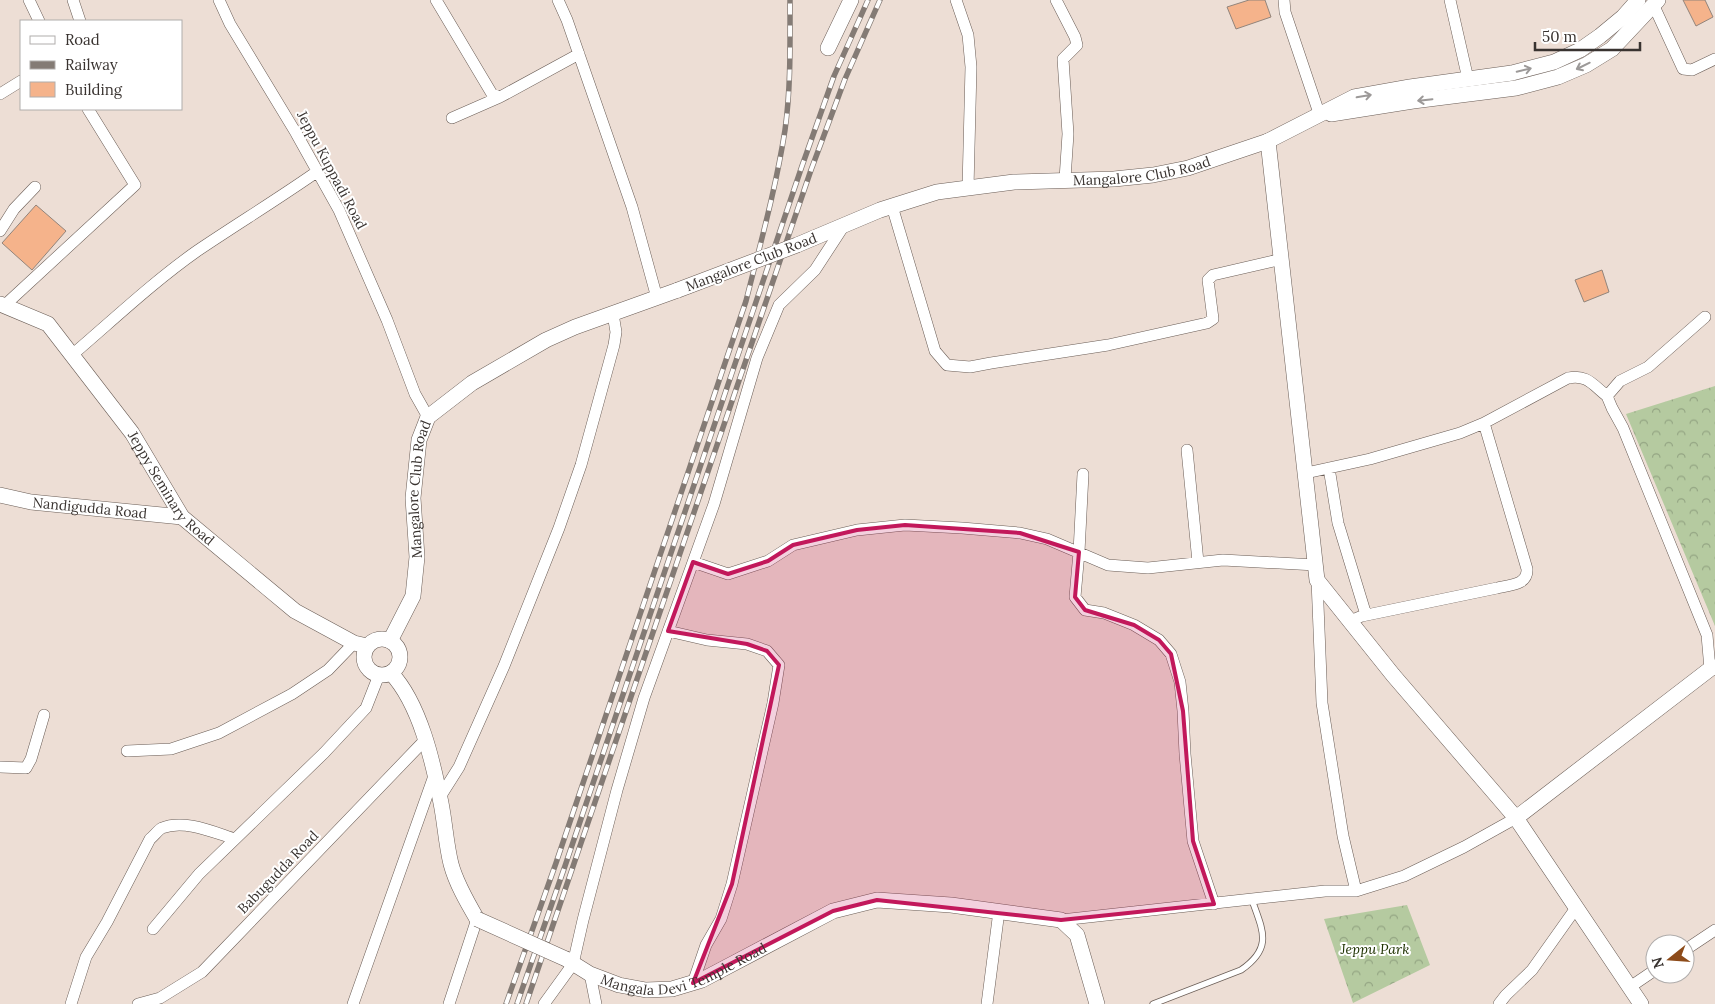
<svg xmlns="http://www.w3.org/2000/svg" width="1715" height="1004" font-family="Lora,serif">
<defs>
<pattern id="forest-crowns" width="20" height="18" patternUnits="userSpaceOnUse" patternTransform="scale(1.25)"><rect width="20" height="18" fill="#b5caa0"/><path d="M2 6a3 3 0 1 1 6 0M12 15a3 3 0 1 1 6 0" fill="none" stroke="#94a583"/></pattern>
</defs>
<rect width="100%" height="100%" fill="#edded5"/>
<!-- forest -->
<path fill="url(#forest-crowns)" d="M1715,386v240l-89,-212z
M1407,905l23,60 -77,38 -29,-84z"/>
<!-- building -->
<path fill="#f5b38b" stroke="#92847b" d="M1249,0h16l6,17 -35,12 -9,-22z
M1683,0h22l8,17 -17,9z
M36,205l30,26 -34,39 -30,-27z
M1602,270l7,22 -25,10 -9,-22z"/>
<g fill="none" stroke-linecap="round" stroke-linejoin="round">
<!-- lane casing -->
<g stroke="#6a5d56" stroke-width="7">
<path id="lane" d="M1153,1004l88,-34c32,-22 22,-39 11,-70"/>
</g>
<!-- street casing -->
<g stroke="#6a5d56" stroke-width="12">
<path id="street" d="M29,0l10,21
M73,0l7,21
M219,0l11,24 66,109 43,77 48,110 28,74 13,23
M436,0l56,94 8,3 79,-43
M558,0l9,20 65,187 25,91
M956,0l12,35 3,32 -3,121
M1056,0l19,37 2,8 -14,14 5,75 -3,45
M1284,0l1,12 35,104
M1450,0l18,79
M1653,4l30,65 9,1 23,-11
M0,94l21,-13
M452,118l48,-21
M892,206l43,145 12,14 23,2 21,-4 117,-18 99,-22 6,-4 -5,-39 5,-5 69,-16
M0,231l14,-22 21,-22
M5,305l130,-120 -47,-76
M1705,317l-57,50 -28,14 -13,15 5,12 11,20 84,207 3,34
M72,355c41,-35 81,-73 125,-104 40,-27 81,-52 121,-80
M1187,450l11,112
M1329,468l9,55 28,92
M1306,473l64,-14 90,-26 24,-10 84,-45c19,-4 25,7 39,18
M1083,474l-4,78 -4,45 10,13 19,3 30,12 25,15 12,14 9,28 3,29 2,43 8,87 21,63
M693,562l35,12 40,-13 25,-16 64,-15 48,-5 57,3 58,5 27,6 61,26 40,3 75,-8 93,5
M1317,580l5,123 21,133 13,55
M1350,621l12,-5 135,-28c13,-3 31,-3 30,-19l-43,-146
M668,631l39,9 40,4 20,7 12,14 -6,38 -41,181 -11,35 -15,26 -13,38
M127,751l44,-2 48,-16 73,-39 36,-24 26,-27
M0,767l26,1 5,-9 13,-44
M440,797l19,-30 45,-101 55,-138 22,-63 33,-120 2,-13 -3,-18
M1061,920l264,-29h31l48,-15 60,-29 52,-29
M153,929l46,-55 125,-121 42,-45 13,-33
M1685,950l30,-20
M590,974l6,30
M1630,987l25,-17
M71,1004l15,-47 21,-35 43,-83c4,-3 8,-9 12,-11 22,-9 51,4 73,11
M138,1004l22,-6 42,-26 223,-232
M353,1004l82,-231
M449,1004l28,-85
M544,1004l29,-40 10,-44 34,-130 27,-92 70,-194 43,-146 22,-53 36,-35 30,-46
M987,1004l12,-93
M1499,1004l7,-9 26,-25 44,-62"/>
</g>
<!-- secondary casing -->
<g stroke="#6a5d56" stroke-width="16">
<g id="secondary">
<path d="M828,48l23,-48"/>
<path d="M1331,114l82,-13 103,-13 42,-11 28,-12 26,-16 46,-49"/>
<path d="M1268,141l49,439 76,95 123,143 125,186"/>
<path id="s1" d="M797,245l83,-35 57,-18 77,-10 100,-3 39,-4 35,-7 80,-27 86,-44 56,-10 102,-14 42,-11 26,-12 20,-14 23,-19 15,-17"/>
<path id="s2" d="M0,304l48,20 84,109 50,84 113,94 59,32 13,3"/>
<path id="s3" d="M0,495l31,7 151,15"/>
<circle cx="382" cy="657" r="18"/>
<path id="s4" d="M390,641l23,-45 4,-39 -4,-59 6,-58 9,-23 44,-34 74,-43 29,-13 103,-37"/>
<path d="M391,673c29,31 42,89 50,130 4,20 5,41 10,61 5,19 16,38 26,55"/>
<path d="M1516,818l194,-149 5,-2"/>
<path id="s5" d="M566,959l24,15 29,11 27,5 26,-1 30,-9 131,-69 44,-11 74,5 110,15 16,15 20,69"/>
</g>
</g>
<!-- lane -->
<use href="#lane" stroke="#fff" stroke-width="5.5"/>
<!-- street -->
<use href="#street" stroke="#fff" stroke-width="11"/>
<!-- secondary -->
<use href="#secondary" stroke="#fff" stroke-width="15"/>
<!-- rail casing -->
<g stroke="#847b75" stroke-width="5.5">
<path id="rail" d="M506,1004l50,-141 190,-562c14,-56 30,-113 39,-171 6,-43 5,-87 5,-130
M517,1004l48,-138 237,-700 32,-90 34,-76
M526,1004l285,-834 34,-91 35,-79"/>
</g>
<!-- rail -->
<use href="#rail" stroke="#fff" stroke-width="4" stroke-dasharray="11" stroke-linecap="butt"/>
<!-- secondary-bridge casing -->
<g stroke="#6a5d56" stroke-width="16" stroke-linecap="butt">
<path id="secondary-bridge" d="M678,290l119,-45
M477,919l89,40"/>
</g>
<!-- secondary-bridge -->
<use href="#secondary-bridge" stroke="#fff" stroke-width="15"/>
</g>
<!-- one-way arrows -->
<defs><path id="oneway-shaft" d="M-6 0H5M1.5-3L5.5 0L1.5 3" fill="none" stroke-width="1.6" stroke-linecap="round" stroke-linejoin="round" transform="scale(1.25)"/></defs>
<g stroke="#9c9998">
<use href="#oneway-shaft" transform="translate(1583 66) rotate(154)"/>
<use href="#oneway-shaft" transform="translate(1524 70) rotate(-14)"/>
<use href="#oneway-shaft" transform="translate(1364 96) rotate(-10)"/>
<use href="#oneway-shaft" transform="translate(1425 100) rotate(174)"/>
</g>
<!-- marked area -->
<path fill="#c2185b" fill-opacity="0.2" stroke="#c2185b" stroke-width="4" stroke-linejoin="round" d="M905,525l115,8 59,19 -4,45 10,13 49,15 25,15 12,14 12,57 10,130 21,63 -153,16 -184,-20 -44,11 -140,72 39,-99 47,-219 -12,-14 -20,-7 -79,-13 25,-69 35,12 40,-13 25,-16 64,-15z"/>
<g text-anchor="middle" dominant-baseline="central" stroke-width="4" stroke-linejoin="round" paint-order="stroke">
<!-- street labels -->
<g font-size="14" fill="#393330" stroke="#fff">
<text stroke="none"><textPath href="#s1" startOffset="356">Mangalore Club Road</textPath></text>
<text transform="translate(332 170) rotate(62)">Jeppu Kuppadi Road</text>
<text transform="translate(751 262) rotate(-21)">Mangalore Club Road</text>
<text stroke="none"><textPath href="#s2" startOffset="258">Jeppy Seminary Road</textPath></text>
<text stroke="none"><textPath href="#s4" startOffset="158">Mangalore Club Road</textPath></text>
<text stroke="none"><textPath href="#s3" startOffset="91">Nandigudda Road</textPath></text>
<text transform="translate(278 872) rotate(-46)">Babugudda Road</text>
<text stroke="none"><textPath href="#s5" startOffset="128">Mangala Devi Temple Road</textPath></text>
</g>
<!-- park labels -->
<g font-size="14" font-style="italic" fill="#213404" stroke="#fff">
<text x="1375" y="949">Jeppu Park</text>
</g>
</g>
<!-- legend -->
<rect x="20" y="20" width="162" height="90" fill="#ffffff" stroke="#b0adac"/>
<rect x="30" y="36" width="25" height="8" fill="#ffffff" stroke="#b0adac"/>
<text x="65" y="45" font-size="15" fill="#393330">Road</text>
<rect x="30" y="61" width="25" height="8" fill="#847b75" stroke="#b0adac"/>
<text x="65" y="70" font-size="15" fill="#393330">Railway</text>
<rect x="30" y="82" width="25" height="15" fill="#f5b38b" stroke="#b0adac"/>
<text x="65" y="95" font-size="15" fill="#393330">Building</text>
<!-- north arrow -->
<g transform="translate(1670 959) rotate(253)"><circle r="24" fill="#ffffff" stroke="#b0adac"/>
<path d="M0-4L9 19L0 12L-9 19Z" fill="#8d4b1a"/>
<text y="-8" font-size="14" font-weight="bold" text-anchor="middle" fill="#393330">N</text>
</g>
<!-- scale -->
<path d="M1535 42v8h105v-8" fill="none" stroke="#393330" stroke-width="2.5"/>
<text x="1542" y="42" font-size="15" fill="#393330" stroke="#ffffff" stroke-width="4" paint-order="stroke">50 m</text>
</svg>
